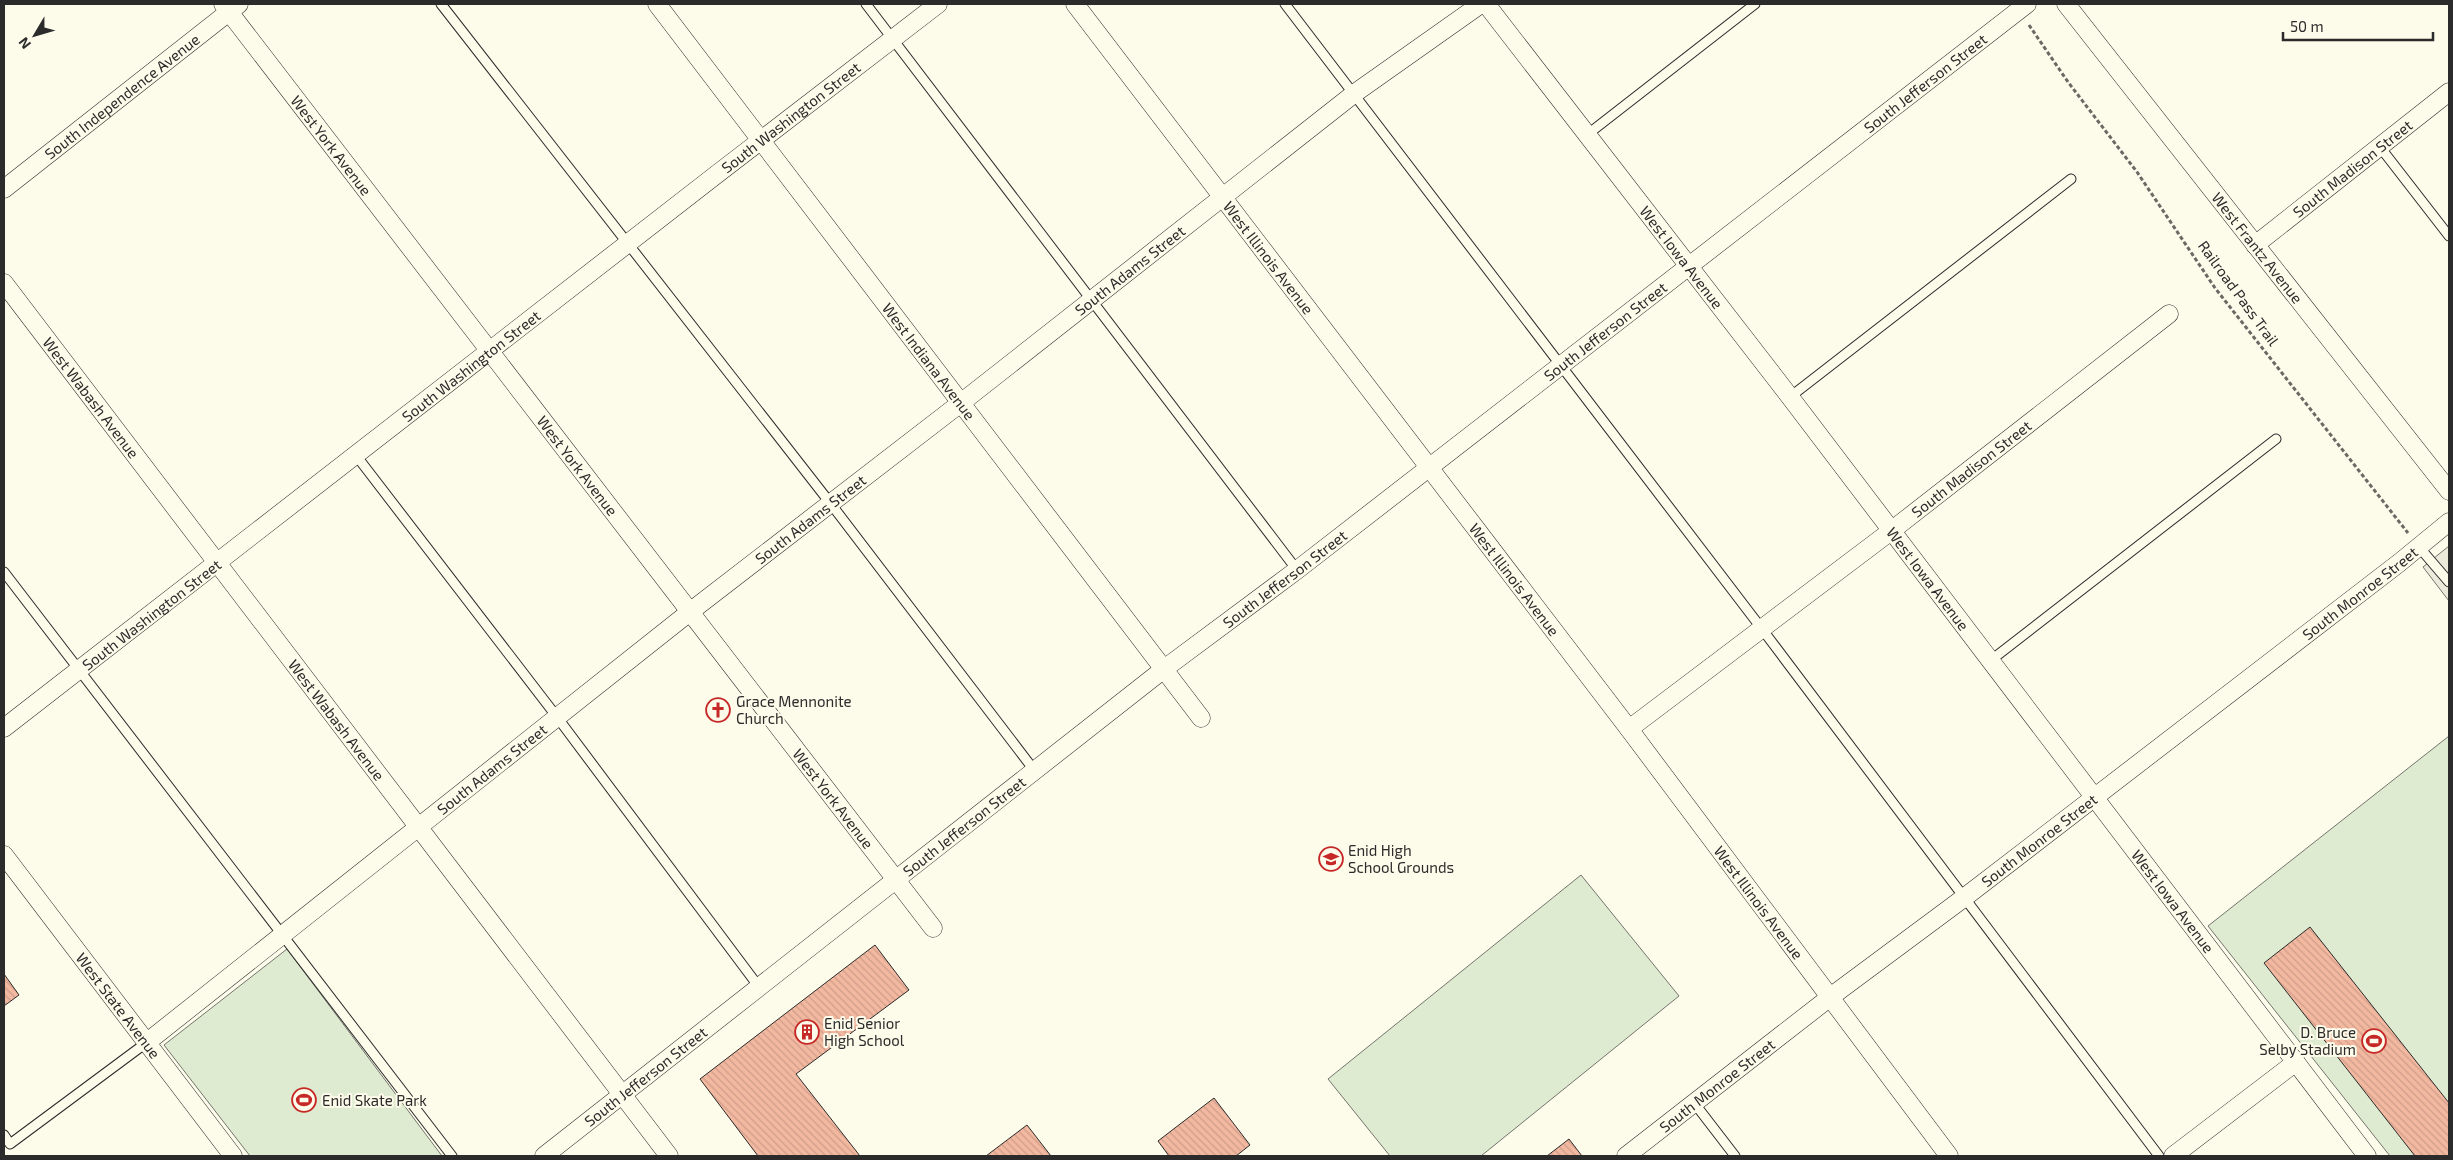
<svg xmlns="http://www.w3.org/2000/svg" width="2453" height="1160" font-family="'Exo 2',sans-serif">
<defs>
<pattern id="building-back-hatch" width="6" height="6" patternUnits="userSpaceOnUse" patternTransform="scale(1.25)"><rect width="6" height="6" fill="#f2b8a0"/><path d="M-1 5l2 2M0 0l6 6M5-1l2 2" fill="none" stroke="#d09e8a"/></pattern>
</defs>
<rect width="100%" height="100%" fill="#fdfbea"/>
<!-- pitch -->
<path fill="#deebd1" stroke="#74746e" d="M2449,736v420h-59l-182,-230z
M1581,875l98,121 -198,160h-91l-62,-77z
M287,949l155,207h-192l-86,-111z"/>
<!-- parking -->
<path fill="#eceadb" stroke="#74746e" d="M2449,546v55l-26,-34z"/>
<!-- building -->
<path fill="url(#building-back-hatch)" stroke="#2b2b2b" d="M2310,927l139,176v53h-34l-151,-193z
M875,945l34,45 -113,84 64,82h-102l-58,-77z
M4,974l15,21 -15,11z
M1214,1098l36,47 -14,11h-67l-11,-15z
M1027,1125l24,31h-65z
M1569,1139l13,17h-35z"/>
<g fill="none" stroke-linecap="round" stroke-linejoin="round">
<!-- service casing -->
<g stroke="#2b2b2b" stroke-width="11">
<path id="service" d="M441,4l390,500 203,266
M866,4l431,566
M1285,4l477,625 397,527
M1588,134l167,-130
M2380,147l69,89
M1790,397l281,-218
M355,454l202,263 202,270
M2419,547l30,35
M4,572l448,584
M1990,661l286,-222
M1695,1104l40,52
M4,1135l6,9 136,-101"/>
</g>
<!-- minor casing -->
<g stroke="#2b2b2b" stroke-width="19">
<g id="minor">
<path id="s1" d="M223,4l710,924"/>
<path id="s2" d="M657,4l544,714"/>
<path id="s3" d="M1075,4l554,725 320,427"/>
<path id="s4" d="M1486,4l304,393 577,759"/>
<path id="s5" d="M2066,4l383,487"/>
<path id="s6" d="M4,189l235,-185"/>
<path id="s7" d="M2255,245l194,-153"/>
<path id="s8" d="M4,283l665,873"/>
<path id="s9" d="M4,728c313,-240 621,-485 934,-724"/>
<path id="s10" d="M1629,729l262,-198 278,-217"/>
<path id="s11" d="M4,855l229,301"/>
<path id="s12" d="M146,1043l545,-432 271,-209 393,-309 126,-89"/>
<path id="s13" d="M544,1156l620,-487 133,-99 730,-566"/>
<path id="s14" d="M1626,1156l203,-158 136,-101 434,-334 50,-41"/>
<path d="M2173,1156l123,-94"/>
</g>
</g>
<!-- path -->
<path stroke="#6a6964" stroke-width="3" stroke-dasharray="4 2.5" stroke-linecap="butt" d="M2029,25l39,57 69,90 78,116 193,245"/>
<!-- service -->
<use href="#service" stroke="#fdfbea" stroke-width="9"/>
<!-- minor -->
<use href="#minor" stroke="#fdfbea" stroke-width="18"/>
</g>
<!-- icons -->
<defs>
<g id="church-ring" transform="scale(1.25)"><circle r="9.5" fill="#fdfbea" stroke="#c62828" stroke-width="1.5"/><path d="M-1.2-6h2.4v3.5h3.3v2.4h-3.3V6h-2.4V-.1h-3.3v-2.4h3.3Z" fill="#c62828"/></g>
<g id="school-ring" transform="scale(1.25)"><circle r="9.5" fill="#fdfbea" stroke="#c62828" stroke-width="1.5"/><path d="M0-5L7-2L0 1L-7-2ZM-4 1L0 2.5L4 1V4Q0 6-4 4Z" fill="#c62828"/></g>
<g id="building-ring" transform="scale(1.25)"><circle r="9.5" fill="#fdfbea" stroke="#c62828" stroke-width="1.5"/><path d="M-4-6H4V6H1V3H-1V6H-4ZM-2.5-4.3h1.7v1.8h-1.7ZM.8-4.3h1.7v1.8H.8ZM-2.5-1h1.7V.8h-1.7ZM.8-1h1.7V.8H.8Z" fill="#c62828"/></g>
<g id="stadium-ring" transform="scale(1.25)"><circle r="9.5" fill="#fdfbea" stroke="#c62828" stroke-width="1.5"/><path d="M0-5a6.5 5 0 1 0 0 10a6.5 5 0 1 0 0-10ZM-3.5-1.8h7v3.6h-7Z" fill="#c62828"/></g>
</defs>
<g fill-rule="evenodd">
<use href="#church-ring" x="718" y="710"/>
<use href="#school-ring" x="1331" y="859"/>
<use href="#building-ring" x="807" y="1032"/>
<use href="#stadium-ring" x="2374" y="1041"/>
<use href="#stadium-ring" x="304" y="1100"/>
</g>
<g text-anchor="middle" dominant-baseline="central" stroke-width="4" stroke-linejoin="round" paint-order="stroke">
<!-- street labels -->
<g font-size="15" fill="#2b2b2b" stroke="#fdfbea">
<text stroke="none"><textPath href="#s13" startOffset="1749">South Jefferson Street</textPath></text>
<text stroke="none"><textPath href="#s6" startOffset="150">South Independence Avenue</textPath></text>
<text stroke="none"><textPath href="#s9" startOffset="996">South Washington Street</textPath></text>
<text stroke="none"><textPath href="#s1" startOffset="178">West York Avenue</textPath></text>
<text stroke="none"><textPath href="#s7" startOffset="124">South Madison Street</textPath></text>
<text stroke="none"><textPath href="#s5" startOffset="310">West Frantz Avenue</textPath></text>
<text stroke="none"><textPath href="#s3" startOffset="319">West Illinois Avenue</textPath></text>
<text stroke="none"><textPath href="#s4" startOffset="320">West Iowa Avenue</textPath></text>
<text stroke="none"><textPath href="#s12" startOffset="1251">South Adams Street</textPath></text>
<text transform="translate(2239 293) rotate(54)">Railroad Pass Trail</text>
<text stroke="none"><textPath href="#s13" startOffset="1344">South Jefferson Street</textPath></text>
<text stroke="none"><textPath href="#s2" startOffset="449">West Indiana Avenue</textPath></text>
<text stroke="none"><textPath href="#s9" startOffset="591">South Washington Street</textPath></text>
<text stroke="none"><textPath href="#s8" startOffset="144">West Wabash Avenue</textPath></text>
<text stroke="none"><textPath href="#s1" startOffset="582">West York Avenue</textPath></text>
<text stroke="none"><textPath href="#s10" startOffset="430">South Madison Street</textPath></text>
<text stroke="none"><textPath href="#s12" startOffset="846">South Adams Street</textPath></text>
<text stroke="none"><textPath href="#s13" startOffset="939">South Jefferson Street</textPath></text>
<text stroke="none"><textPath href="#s3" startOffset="724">West Illinois Avenue</textPath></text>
<text stroke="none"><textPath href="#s4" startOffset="725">West Iowa Avenue</textPath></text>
<text stroke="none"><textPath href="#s14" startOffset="925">South Monroe Street</textPath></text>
<text stroke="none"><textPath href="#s9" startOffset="186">South Washington Street</textPath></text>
<text stroke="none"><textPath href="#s8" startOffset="549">West Wabash Avenue</textPath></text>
<text stroke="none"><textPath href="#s12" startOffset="441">South Adams Street</textPath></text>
<text stroke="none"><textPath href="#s1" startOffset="1002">West York Avenue</textPath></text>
<text stroke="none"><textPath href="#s13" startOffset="534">South Jefferson Street</textPath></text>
<text stroke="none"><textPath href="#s14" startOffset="520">South Monroe Street</textPath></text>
<text stroke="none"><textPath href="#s4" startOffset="1130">West Iowa Avenue</textPath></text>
<text stroke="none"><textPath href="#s3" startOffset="1129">West Illinois Avenue</textPath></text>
<text stroke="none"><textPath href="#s11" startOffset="189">West State Avenue</textPath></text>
<text stroke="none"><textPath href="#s13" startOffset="129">South Jefferson Street</textPath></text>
<text stroke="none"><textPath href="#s14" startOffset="115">South Monroe Street</textPath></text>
</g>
<!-- poi labels -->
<g font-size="15" fill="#2b2b2b" stroke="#fdfbea" text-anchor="start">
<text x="736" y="701">Grace Mennonite<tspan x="736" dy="17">Church</tspan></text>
<text x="1348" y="850">Enid High<tspan x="1348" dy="17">School Grounds</tspan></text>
<text x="824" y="1023">Enid Senior<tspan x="824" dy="17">High School</tspan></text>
<text x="2356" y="1032" text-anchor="end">D. Bruce<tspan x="2356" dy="17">Selby Stadium</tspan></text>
<text x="322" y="1100">Enid Skate Park</text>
</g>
</g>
<!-- border -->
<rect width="2453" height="1160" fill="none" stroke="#2b2b2b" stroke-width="10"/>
<!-- north arrow -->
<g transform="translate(35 35) rotate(232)" stroke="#fdfbea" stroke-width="4" paint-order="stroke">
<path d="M0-4L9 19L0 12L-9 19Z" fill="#2b2b2b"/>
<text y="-8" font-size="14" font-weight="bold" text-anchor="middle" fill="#2b2b2b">N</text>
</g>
<!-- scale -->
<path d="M2283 32v8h150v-8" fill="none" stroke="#2b2b2b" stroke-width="2.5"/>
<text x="2290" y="32" font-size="15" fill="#2b2b2b" stroke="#fdfbea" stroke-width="4" paint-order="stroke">50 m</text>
</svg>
